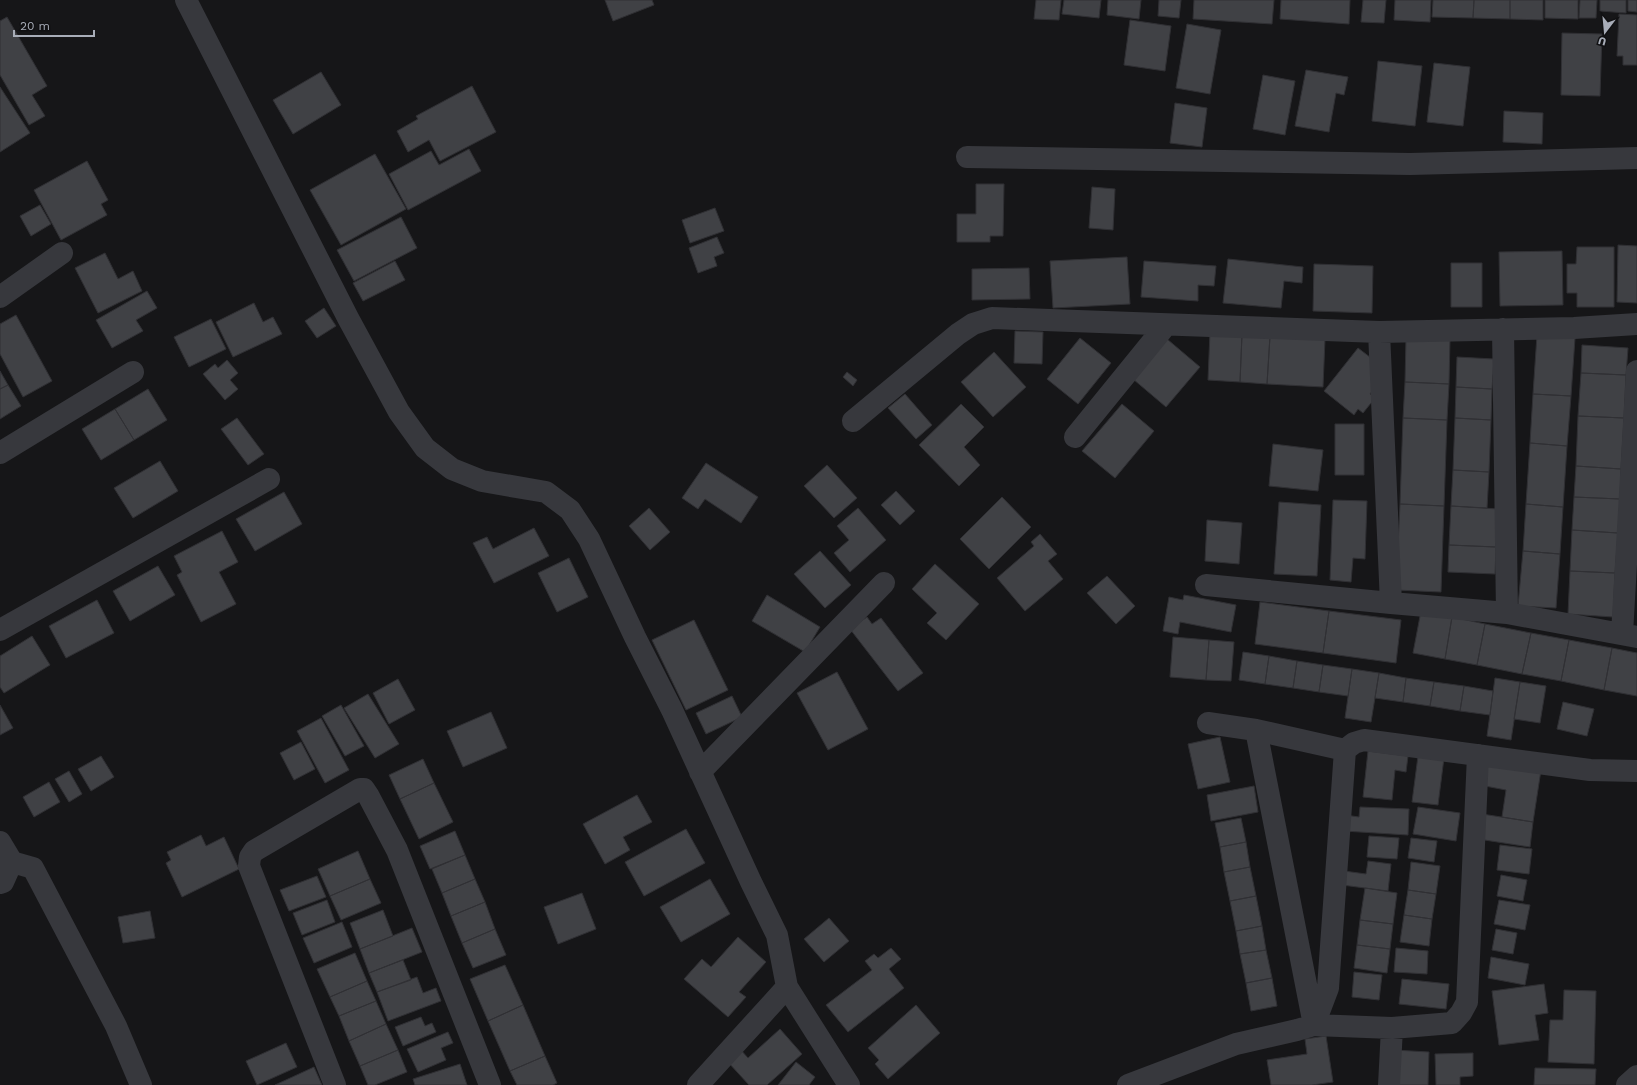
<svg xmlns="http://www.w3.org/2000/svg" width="1637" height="1085" font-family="'Work Sans',sans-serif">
<rect width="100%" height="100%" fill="#161618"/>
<!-- building -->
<path fill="#404145" stroke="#303034" d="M605,0h47l2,5 -41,16z
M1036,0h25l-2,20 -25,-1z
M1064,0h37l-2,18 -37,-4z
M1108,0h33l-2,19 -32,-4z
M1159,0h22l-2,18 -21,-2z
M1194,0h80l-2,24 -79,-5z
M1281,0h69l-1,24 -69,-5z
M1363,0h23l-2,23 -23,-1z
M1395,0h36l-1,22 -36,-2z
M1433,0h41l-1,18 -41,-1z
M1474,0h36v19l-37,-1z
M1510,0h33v20l-33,-1z
M1545,0h33v19l-33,-1z
M1580,0h17l-1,18h-17z
M1600,0h26v13l-26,-2z
M1628,0h9v12l-9,-1z
M1619,14l18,1v50h-14v-9h-6z
M7,17l40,69 -15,9 13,21 -16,9 -29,-50v-54z
M1130,20l41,6 -6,45 -41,-6z
M1187,24l34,6 -11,64 -34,-6z
M1562,33l40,1 -2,62 -39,-1z
M1378,61l44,5 -7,60 -43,-5z
M1434,63l36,4 -7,59 -36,-4z
M1306,70l42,7 -4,18 -8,-2 -7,39 -34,-6z
M321,72l20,33 -48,29 -20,-34z
M1263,75l32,6 -10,54 -32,-6z
M472,86l24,46 -56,29 -11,-21 -21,12 -11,-21 21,-12 -2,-3z
M0,87l30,46 -30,19z
M1175,103l32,5 -5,39 -32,-4z
M1504,111l39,2 -1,31 -39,-2z
M469,149l12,22 -73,39 -19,-36 42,-23 8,14z
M375,154l31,55 -65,36 -31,-55z
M87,161l21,39 -7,4 6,11 -46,25 -27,-50z
M976,184h28l-1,52h-13v6h-33v-28h19z
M1092,187l23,2 -2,41 -24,-2z
M40,205l11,19 -20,12 -11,-20z
M715,208l9,23 -34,12 -8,-23z
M401,217l16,31 -63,33 -17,-31z
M717,237l7,16 -10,4 3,9 -19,7 -9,-25z
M1618,245l19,1v57l-20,-1z
M1577,247h37v60h-37v-14h-10v-29h9z
M1562,251l1,54 -63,1 -1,-54z
M105,253l13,26 15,-8 9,20 -44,22 -23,-45z
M1127,257l3,47 -77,4 -3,-47z
M1228,259l75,8 -1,16 -18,-2 -3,27 -58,-5z
M395,261l10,19 -42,21 -10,-18z
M1144,261l72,5 -2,20 -16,-1v16l-57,-4z
M1451,263h31v44h-31z
M1314,264l59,2 -1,47 -59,-2z
M1029,268l1,31 -58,1v-31z
M147,291l10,17 -21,12 7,11 -31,17 -16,-28z
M254,303l9,19 10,-5 9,17 -49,23 -17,-35z
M324,308l12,18 -19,12 -12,-17z
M16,315l36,66 -29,16 -23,-43v-30z
M211,319l15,30 -37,18 -15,-30z
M1015,331l28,1 -1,32 -28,-1z
M1210,332l32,2 -2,48 -32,-2z
M1242,334l28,2 -3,48 -27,-2z
M1537,335l38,3 -4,58 -38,-2z
M1270,336l55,3 -2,48 -56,-3z
M1080,338l31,25 -33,41 -31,-25z
M1406,338l44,1 -1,45 -44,-2z
M1167,339l33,28 -34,40 -33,-28z
M1582,345l46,3 -2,27 -45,-2z
M1358,348l21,16v18l-9,12 5,4 -12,15 -5,-4 -4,6 -30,-24z
M994,352l32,35 -33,30 -32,-35z
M1457,357l37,2 -2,30 -36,-2z
M227,360l11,13 -8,7 8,9 -13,11 -22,-26 12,-10 3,4z
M0,371l8,14 -8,4z
M847,372l10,8 -4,6 -10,-9z
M1581,373l45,2 -2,43 -46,-2z
M1405,382l44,2 -2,36 -44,-2z
M8,385l13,21 -21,13v-30z
M1456,387l36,2 -1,31 -36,-2z
M148,389l19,31 -33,20 -19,-31z
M905,394l27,31 -16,14 -28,-31z
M1533,394l38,2 -4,50 -37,-3z
M961,404l23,23 -20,20 16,18 -21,21 -40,-41z
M1122,404l32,27 -39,47 -33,-27z
M115,409l19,31 -33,20 -19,-31z
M1578,416l46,2 -3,51 -45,-3z
M237,418l27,36 -16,11 -27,-36z
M1403,418l44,2 -3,86 -44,-2z
M1455,418l36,2 -2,52 -36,-2z
M1335,424h29v51h-29z
M1530,443l37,3 -4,61 -37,-3z
M1273,444l50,6 -5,41 -49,-5z
M160,461l18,30 -45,27 -19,-30z
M706,463l52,34 -17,26 -36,-24 -7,10 -16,-11z
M827,465l30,33 -23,20 -30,-32z
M1576,466l45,3 -1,30 -46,-2z
M1453,470l36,2 -2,36 -36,-2z
M896,491l19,20 -15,14 -19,-20z
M284,492l18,32 -47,27 -19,-32z
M1002,497l29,30 -42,42 -29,-30z
M1574,497l46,2 -2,34 -46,-3z
M1333,500l34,1 -2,58 -12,-1 -2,24 -21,-2z
M1279,502l42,3 -4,71 -43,-2z
M1400,504l44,2 -3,86 -45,-2z
M1526,504l37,3 -3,47 -37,-3z
M1451,506l47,3 -2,38 -47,-2z
M649,508l21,24 -20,18 -21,-24z
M858,508l28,32 -36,32 -16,-19 15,-13 -12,-14z
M1207,520l35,3 -3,41 -34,-3z
M534,528l15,28 -55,27 -21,-40 14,-6 6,12z
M1572,530l46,3 -3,40 -45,-2z
M222,531l16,31 -19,10 17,32 -35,18 -24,-47 5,-3 -8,-16z
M1040,534l17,20 -9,7 15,18 -38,32 -28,-33 37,-32 -3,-4z
M1449,545l47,2 -1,27 -47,-2z
M820,551l31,34 -26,23 -31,-34z
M1523,551l37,3 -4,54 -38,-2z
M569,558l19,39 -31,15 -19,-39z
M935,564l44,40 -33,36 -19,-17 10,-10 -25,-24z
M158,566l17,29 -45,26 -17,-30z
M1570,571l45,2 -2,44 -45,-3z
M1107,576l28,30 -19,18 -29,-31z
M767,595l53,32 -15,25 -53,-31z
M1184,595l52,10 -5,27 -51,-10 -2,12 -15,-3 6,-34 14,3z
M97,600l17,33 -48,25 -17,-32z
M1260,602l69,9 -6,42 -68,-9z
M1329,611l72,9 -5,43 -73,-10z
M1421,611l31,6 -7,42 -32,-6z
M867,617l5,7 9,-6 42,55 -25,18 -48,-62z
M1452,617l33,7 -8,41 -32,-6z
M694,620l34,70 -42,20 -34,-70z
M1485,624l46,9 -9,41 -45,-9z
M1531,633l38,7 -8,41 -39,-7z
M32,636l18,29 -46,28 -4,-6v-31z
M1173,637l36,3 -3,40 -36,-3z
M1209,640l25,2 -3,39 -25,-1z
M1569,640l43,8 -8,42 -43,-9z
M1612,648l25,5v43l-33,-6z
M1243,652l26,4 -4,28 -26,-4z
M1269,656l28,5 -4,27 -28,-4z
M1297,661l26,4 -4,27 -26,-4z
M1323,665l29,4 -4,27 -29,-4z
M1352,669l27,4 -8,49 -26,-4z
M837,672l31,57 -40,21 -31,-57z
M1379,673l27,5 -3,24 -28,-4z
M1406,678l28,4 -4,24 -27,-4z
M1495,678l25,4 -9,58 -24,-4z
M398,679l17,31 -26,14 -16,-31z
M1434,682l30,4 -4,25 -30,-5z
M1520,682l26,4 -6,37 -26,-4z
M1464,686l29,5 -3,24 -30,-4z
M368,694l31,50 -24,14 -31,-50z
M732,696l10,21 -36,17 -10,-21z
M1563,702l31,7 -7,27 -30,-7z
M0,705l13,23 -13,7z
M341,705l23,41 -19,10 -23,-40z
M491,712l16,36 -44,19 -16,-36z
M321,718l28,52 -24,13 -28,-52z
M1220,737l10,45 -32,7 -10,-45z
M301,742l14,27 -21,11 -14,-27z
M1368,751l40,5 -2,16 -11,-2 -3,30 -29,-3z
M101,756l13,21 -23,14 -13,-22z
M1418,756l26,2 -6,47 -26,-3z
M423,759l11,24 -34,16 -11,-24z
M1488,762l53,8 -8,52 -31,-5 4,-27 -21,-4z
M69,771l13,23 -13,8 -14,-23z
M49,782l11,20 -26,15 -11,-20z
M434,783l19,39 -34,17 -19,-40z
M1254,786l4,26 -47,9 -4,-26z
M637,795l15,27 -29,15 7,13 -25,14 -22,-40z
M1360,807l49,2 -1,26 -64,-4 1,-16 14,2z
M1418,807l42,6 -4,28 -43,-7z
M1482,814l51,8 -3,25 -52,-8z
M1241,818l5,24 -26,5 -5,-24z
M686,829l19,34 -61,33 -19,-34z
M455,831l10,24 -35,14 -10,-23z
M201,835l5,11 18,-9 15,32 -57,28 -16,-34 5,-3 -4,-8z
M1369,836l30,2 -2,21 -30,-2z
M1411,838l26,3 -3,21 -26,-4z
M1246,842l4,25 -26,5 -4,-25z
M1500,845l32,4 -3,25 -32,-4z
M358,851l12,28 -40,17 -12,-27z
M465,855l10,24 -33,14 -10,-24z
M1368,861l23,3 -3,27 -46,-6 2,-14 22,3z
M1411,862l29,4 -4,28 -28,-4z
M1250,867l6,29 -26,5 -6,-29z
M1501,875l26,5 -4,21 -26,-5z
M317,876l9,21 -37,14 -9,-21z
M370,879l11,24 -40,17 -11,-24z
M475,879l10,23 -34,14 -9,-23z
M710,879l20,35 -49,28 -21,-35z
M1365,888l32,5 -4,31 -33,-4z
M1408,890l28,4 -4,25 -28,-4z
M582,893l14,36 -38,15 -14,-37z
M1256,896l6,30 -26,5 -6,-30z
M327,900l8,22 -33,13 -9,-22z
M1499,900l31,5 -5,25 -31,-6z
M485,902l10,27 -33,14 -11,-27z
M383,910l10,26 -33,13 -10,-26z
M150,911l5,27 -32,5 -5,-26z
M1404,915l28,4 -3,27 -29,-4z
M829,918l20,23 -25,21 -20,-23z
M1360,920l33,4 -3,25 -33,-4z
M342,922l10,25 -38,16 -11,-25z
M1262,926l4,24 -26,4 -4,-23z
M412,928l10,24 -53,21 -9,-24z
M495,929l11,26 -33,13 -11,-25z
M1496,929l21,4 -4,21 -21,-4z
M738,937l28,25 -27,30 7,5 -18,20 -44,-38 18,-20 9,8z
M1357,945l33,4 -3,24 -33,-5z
M891,948l10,11 -12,10 15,19 -56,44 -22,-27 46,-35 -7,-9 9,-7 4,4z
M1396,948l32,3 -1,23 -33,-2z
M1266,950l6,28 -26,5 -6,-29z
M355,953l12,28 -37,16 -13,-28z
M1491,957l38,7 -4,21 -37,-7z
M403,960l8,20 -34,12 -8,-19z
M505,965l18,40 -35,16 -18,-42z
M1354,972l28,3 -3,25 -27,-3z
M417,977l6,16 13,-5 5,13 -53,20 -11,-29z
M1272,978l5,28 -26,5 -5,-28z
M1402,979l47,5 -3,25 -47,-5z
M367,981l9,20 -37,15 -9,-19z
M1544,984l4,29 -13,2 4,25 -40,5 -7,-54z
M1564,990l32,1 -2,73 -46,-2 2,-42h13z
M376,1001l10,23 -37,17 -10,-25z
M523,1005l22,51 -35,15 -22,-50z
M916,1005l24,28 -52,46 -13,-15 4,-4 -11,-12z
M421,1017l4,9 7,-3 4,9 -33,14 -8,-19z
M386,1024l12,26 -38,16 -11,-25z
M780,1029l22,25 -35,31h-18l-22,-24 13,-12 8,9z
M448,1032l5,11 -12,5 5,12 -28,12 -11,-23z
M1326,1036l7,46 -21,3h-41l-4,-25 40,-6 -2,-15z
M286,1043l11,24 -40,18 -11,-24z
M398,1050l9,22 -32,13h-7l-8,-19z
M1394,1050l35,2 -1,33h-35z
M1473,1053v23l-13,1v8h-24l-1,-31z
M545,1056l12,27 -4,2h-36l-7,-14z
M796,1062l19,15 -6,8h-31z
M460,1064l7,21h-52l-2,-6z
M314,1067l8,18h-47z
M1535,1068l61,1 -1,16h-61z"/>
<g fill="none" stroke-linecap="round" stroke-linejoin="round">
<!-- minor -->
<path stroke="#37383d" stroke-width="22" d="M186,0l162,318 51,94 26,36 27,21 30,12 64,11 24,18 19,29 46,98 37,73 79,172 26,53 10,52 62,98
M967,157l443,7 227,-6
M0,297l62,-44
M1503,329l4,284
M1379,332l12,271
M853,421l105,-87 15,-10 19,-6 387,14 195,-4 63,-4
M1075,437l91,-112
M0,453l133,-81
M1206,585l185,18 116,10 130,24
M0,630l269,-151
M1622,634l15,-263
M1208,723l48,7 89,20
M1256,730l58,295 78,3 60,-5 9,-10 6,-11 11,-247
M700,772l184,-189
M0,842l12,20 21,6 83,158 25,59
M0,883l3,-1 9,-20
M335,1085l-86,-219 1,-9 4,-6 106,-62h4l4,6 29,55 93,235
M698,1085l89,-98
M1128,1085l108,-41 61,-14 17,-5 14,-37 17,-238 9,-7 10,-3 226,30 47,1
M1389,1085l3,-57
M1627,1085l10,-9"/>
</g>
<!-- north arrow -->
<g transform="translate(1605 32) rotate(196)" stroke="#111113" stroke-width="3" paint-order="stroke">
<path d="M0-3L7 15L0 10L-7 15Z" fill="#a8adb8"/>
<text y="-6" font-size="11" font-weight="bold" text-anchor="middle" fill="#a8adb8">U</text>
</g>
<!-- scale -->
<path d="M14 30v6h80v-6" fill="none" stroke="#a8adb8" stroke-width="2"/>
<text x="20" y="30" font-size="12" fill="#a8adb8" stroke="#111113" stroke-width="3" paint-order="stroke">20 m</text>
</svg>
